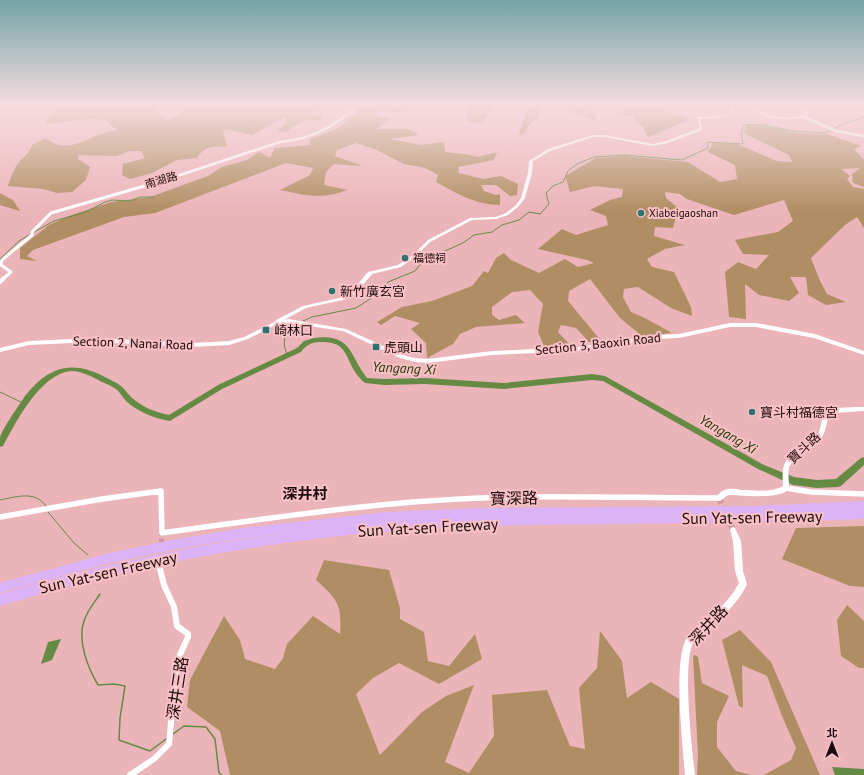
<svg xmlns="http://www.w3.org/2000/svg" width="864" height="775" font-family="'PT Sans','Noto Sans TC',sans-serif">
<rect width="100%" height="100%" fill="#ebb4b9"/>
<!-- green -->
<path fill="#b08e63" d="M47,103h116l-7,5 7,10 5,3 27,-18h147l-21,1 -3,2 1,3 -8,5 12,2 -3,4 -18,1 -16,11 -9,-1 10,-8 -2,-6 -33,18 -26,-6 -3,3 4,15c-14,-1 -23,-1 -30,11l-20,2 -25,13 -22,6 -8,-4 1,-11 22,-6 -4,-7h-11l-14,5 -37,-1 -1,4 12,8 -4,13 -14,12 -15,1 -14,-4 -35,-3c3,-9 5,-16 11,-24 6,-7 10,-8 13,-17l13,-7c19,14 32,6 51,-2 6,-3 14,-4 21,-6l-12,-10 -14,-1 -46,5 5,-11 16,-7 -3,-1 -15,2z
M365,103h35l10,3c-9,8 -16,8 -26,2l-6,2 -1,6 14,2 -14,11h31l11,6 -29,4 31,6 23,-3 1,10 20,2 13,3 19,-5 -3,8 -36,7 1,6 24,6 18,-3 17,8 -1,11 -7,1 -14,-11h-15l3,6 12,4 4,-1v11c-24,0 -44,-12 -64,-23l2,-7 -13,-7 -21,-4 -27,-14 -21,-7 -19,7 -2,6 28,10 -29,-2 -8,8 -2,13 23,5c-26,10 -42,5 -67,0l30,-15 3,-7 -27,-5 -131,50 -31,4 -91,33 -6,6 10,5 -17,-2v-11l29,-23 20,-9 42,-14 39,-5 58,-21 14,-9 25,-7 12,-8 11,6 5,-10 35,-3v-6l29,-11 19,-16 2,-5z
M463,103h31l-2,9 -14,-2 2,2 9,2 -7,9 -15,-2v-11z
M527,103l15,1 -4,14 -8,6 -7,10 -3,1 -1,-2 7,-20z
M557,103h29l12,18 -29,-10z
M634,103h27l3,3 -3,2 12,6 15,3 -2,5c-13,3 -24,10 -38,15l-5,-10 -9,-7 1,-3 -12,-2 -3,-4z
M747,124h13l37,9 30,1 34,12 -7,3 10,11v27l-11,-4 -1,-9 8,-6 -19,1 9,7 -3,3 6,8 11,2v39l-7,-11 -12,8 -34,33 9,23 7,13 19,8 -20,3 -18,-10 -2,-18h-16l9,16 -10,8 -30,-6 -14,-11 1,35 -17,-2 -4,-45 13,-10 18,7 13,-14 -26,-1 -8,-14 43,-8 15,-11 -9,-21 -50,15 -47,-16 -7,-5 -15,-2 1,6 12,10 -5,20 -18,-1 -1,9 31,9 -20,4 -18,10 5,8 22,5 17,35 1,9 -21,-8 -33,-21 -14,2 -1,8 8,15 14,6 27,15 -30,3 -22,-18 -30,-39 -21,12 -1,10 34,41h-13l-13,-14 -15,-3 -3,7 14,15 -28,-1 -6,-14 5,-28 -13,-14 -18,2 -20,15v8l7,5 17,-5 9,8 -49,4 -16,7 -7,10 -26,14 -1,-15 -15,-14 9,-6 -25,-7 -14,9 -4,-3 25,-15 30,-6 40,-15 12,-15 4,2 8,-15 8,-5 7,7 28,13 26,-14 13,8 16,-4 -7,-3 -49,-11 24,-20 14,6 32,-10 -2,-9 -16,-6 20,-10 12,-3 1,-8 -29,-3 -24,6 -5,-16 31,-18 29,-2 63,6 32,20 17,-3 -2,-14 -27,-13 5,-9 24,1 40,17 15,1 -3,-7 -46,-22z
M0,193l13,7 7,11 -20,-6z
M864,526v61l-14,-1 -68,-27 14,-31z
M324,560l65,10 11,38v11l24,13 4,29 21,5 26,-32 7,25 -43,25 -40,-21 -26,15 -17,16 24,61 42,-43 24,-16 28,-11 -29,77 24,11 25,-37 -2,-41 55,-5 23,56 15,3 -6,-61 18,-20 3,-37 22,30 5,37 24,-16 28,17v76h-449l-10,-44 -33,-24 3,-27 34,-64 16,24 5,19 30,10 8,-11 4,-14 26,-28 27,18c2,-30 -2,-34 -24,-54z
M847,605l17,16v47h-5l-18,-12 -4,-36z
M740,630l31,32 49,113h-56l27,-15 5,-12 -14,-32 -15,-40 -25,-11 1,43 -4,-2 -17,-66z
M695,655l3,2 4,26 27,13 -12,26v25l19,24 15,4h-54l1,-20 -5,-99z"/>
<!-- water -->
<path fill="#658a44" d="M61,639l-9,21 -11,4 7,-22z
M832,767l32,2v6h-29z"/>
<g fill="none" stroke-linecap="round" stroke-linejoin="round">
<!-- stream-far1 -->
<path stroke="#658a44" stroke-width="1" d="M34,232l20,-11 32,-9 19,-10 7,-2 18,1 10,-4h14
M0,259l19,-18 10,-6
M303,321l9,-4 44,-9 20,-13 12,-13 27,-11 13,-16 17,-4 18,-8 11,-8 18,-3 10,-7 17,-5 10,-8 11,2 9,-10 -3,-11 7,-7 10,-4 5,-11 9,-7 17,-7 31,-2 57,5 26,-12v-6l35,2 -2,-12 3,-7h20l28,6 33,2 18,-9 21,-7
M287,354c-6,-13 -2,-22 9,-30
M0,392l23,11
M0,500c16,-3 35,-10 46,6
M48,512l26,31 14,12"/>
<!-- stream -->
<path stroke="#658a44" stroke-width="1.5" d="M100,594c-6,9 -13,17 -16,27 -7,20 4,47 14,64l16,-1 11,2 -5,32 -1,22 31,11 16,-12
M173,734l11,-8 22,1 9,12 4,34 3,2"/>
<!-- river -->
<path fill="#658a44" fill-rule="evenodd" d="M314,338c38,-5 35,17 53,40l17,1 41,-1 79,5 88,-9 13,2 159,89 30,12 23,3 19,-1 25,-21 3,-1v8l-23,21 -3,1 -21,1 -24,-3 -35,-16 -155,-88 -11,-1 -88,9 -79,-5 -41,1 -19,-2c-3,-2 -4,-4 -7,-7 -14,-18 -9,-35 -38,-34 -8,0 -14,3 -19,10l-79,37 -52,32c-17,-3 -32,-9 -44,-20 -4,-4 -6,-9 -10,-12 -4,-3 -9,-5 -14,-7 -9,-5 -20,-11 -31,-11 -31,3 -55,51 -68,75l-3,1c0,-3 0,-6 0,-9 1,-8 20,-34 25,-42 23,-29 46,-37 80,-19 5,3 11,5 16,9 4,3 6,7 10,11 11,10 23,15 38,18l49,-30 79,-37 7,-7z"/>
<!-- minor-tunnel-far1 -->
<path stroke="#cc9a9f" stroke-width="5.5" stroke-dasharray="5.5 2.5" stroke-linecap="butt" d="M160,568l2,-35"/>
<!-- minor-tunnel -->
<path stroke="#cc9a9f" stroke-width="6" stroke-dasharray="6 3.5" stroke-linecap="butt" d="M160,569v-2"/>
<!-- tertiary-tunnel -->
<path stroke="#cc9a9f" stroke-width="6" stroke-dasharray="6 3" stroke-linecap="butt" d="M719,498l14,32"/>
<!-- minor-far4 -->
<path stroke="#fff" stroke-width="2.5" d="M802,116l34,15 28,5
M162,181l118,-39c33,-3 57,-17 81,-39"/>
<!-- minor-far3 -->
<path stroke="#fff" stroke-width="3" d="M3,279l8,-7 -10,-7 1,-5 30,-25v-3l19,-19 114,-33"/>
<!-- minor-far2 -->
<path stroke="#fff" stroke-width="4" d="M0,282l4,-4"/>
<!-- minor-far1 -->
<path stroke="#fff" stroke-width="5.5" d="M786,488l25,4 53,2
M0,517l102,-18 59,-8 1,42c116,-16 234,-34 352,-36 68,-1 137,1 205,1"/>
<!-- minor -->
<path stroke="#fff" stroke-width="6" d="M130,775l24,-16 15,-15 6,-66 4,-21 9,-20v-3l-11,-8 -3,-19 -10,-22 -4,-16"/>
<!-- tertiary -->
<path fill="#fff" fill-rule="evenodd" d="M788,103c8,0 15,5 20,11 -12,8 -32,6 -45,1 -10,-5 -18,-11 -29,-9l1,8 -18,4 -17,1 2,7 -2,5 -32,12 -15,3 -49,-9h-11l-43,14 -17,10 -1,12 -7,25 -7,9 -10,8 -12,4 -24,1 -42,22 -15,15 -14,10 -29,7 -16,19 -9,6 -41,9 -22,12 4,-1 58,10 57,26 12,3 13,1 64,-8 85,-4 78,-12 24,-1 51,-11h26l59,11 49,17v4l-50,-17 -58,-11h-26l-51,11 -24,1 -78,12 -85,4 -64,8 -13,-1 -15,-4 -57,-27 -55,-8 -11,1 -29,15 -19,6 -37,2 -98,-5 -65,3 -29,7v-4l29,-7 65,-3 98,5 37,-2 15,-4 32,-16v-1l27,-14 41,-9 8,-6 16,-19 30,-7 15,-10 15,-15 42,-22 26,-1 10,-4 10,-8 5,-7 7,-25 1,-12 19,-12 45,-14h11l49,9 13,-3 32,-12 2,-3 -3,-9 20,-1 15,-3 -1,-7c13,-5 24,4 36,8 12,4 27,5 38,0l-5,-5z
M864,407v4l-30,2 -5,4c-3,6 -3,14 -7,20 -7,11 -20,14 -28,23 -8,7 -5,17 -5,26 0,15 -50,9 -60,9 -4,1 -6,5 -10,6l-2,-1 -1,-2c2,-4 5,-7 9,-8 5,-2 11,-1 16,0 14,0 30,3 42,-4 -2,-31 5,-26 26,-44 3,-2 6,-5 9,-8 5,-9 1,-18 12,-24 6,-3 26,-3 34,-3z
M733,527l2,1 6,13 2,30 4,13c-6,14 -19,28 -31,38 -7,6 -15,10 -21,17 -14,17 -3,111 0,136h-10c-2,-29 -13,-118 3,-139 6,-9 16,-13 23,-20 11,-9 21,-20 28,-33l-4,-12 -2,-30 -3,-11 1,-2z"/>
<!-- motorway -->
<path fill="#dcb3f7" fill-rule="evenodd" d="M864,501v8l-3,1 3,-1v10c-83,3 -166,4 -250,5 -77,1 -155,1 -232,8 -130,11 -257,36 -382,74v-12c96,-28 194,-50 293,-62 -61,7 -122,17 -182,31 -37,9 -74,20 -111,30v-10l110,-30 62,-13 71,-12 144,-16 96,-4 275,-2z"/>
</g>
<!-- sky -->
<linearGradient id="sky" x2="0" y2="1"><stop stop-color="#73a3a6"/><stop offset="0.49" stop-color="#f6dde0"/><stop offset="1" stop-color="#f6dde0" stop-opacity="0"/></linearGradient>
<rect width="864" height="212" fill="url(#sky)"/>
<!-- markers -->
<g fill="#2a7471" stroke="#f9c1c6" stroke-width="1.5">
<circle cx="641" cy="213" r="4"/>
<circle cx="405" cy="258" r="4"/>
<circle cx="332" cy="291" r="4"/>
<rect x="262" y="326" width="8" height="8" rx="2"/>
<rect x="372" y="343" width="8" height="8" rx="2"/>
<circle cx="752" cy="412" r="4"/>
</g>
<g text-anchor="middle" dominant-baseline="central" stroke-width="4" stroke-linejoin="round" paint-order="stroke">
<!-- far-street labels -->
<g font-size="11" fill="#1c0a0c" stroke="#f9c1c6">
<text transform="translate(161 180) rotate(-16)">南湖路</text>
</g>
<!-- far-poi labels -->
<g font-size="11" fill="#1c0a0c" stroke="#f9c1c6" text-anchor="start">
<text x="649" y="213">Xiabeigaoshan</text>
<text x="413" y="258">福德祠</text>
</g>
<!-- poi labels -->
<g font-size="13" fill="#1c0a0c" stroke="#f9c1c6" text-anchor="start">
<text x="340" y="291">新竹廣玄宮</text>
<text x="274" y="330">崎林口</text>
<text x="384" y="347">虎頭山</text>
<text x="760" y="412">寶斗村福德宮</text>
</g>
<!-- street labels -->
<g font-size="13" fill="#1c0a0c" stroke="#f9c1c6">
<text transform="translate(133 343) rotate(2)">Section 2, Nanai Road</text>
<text transform="translate(598 344) rotate(-6)">Section 3, Baoxin Road</text>
<text transform="translate(804 448) rotate(-43)">寶斗路</text>
</g>
<!-- water labels -->
<g font-size="14" font-style="italic" fill="#203803" stroke="#f9c1c6">
<text transform="translate(404 368) rotate(3)">Yangang Xi</text>
<text transform="translate(728 434) rotate(30)">Yangang Xi</text>
</g>
<!-- quarter labels -->
<g font-size="15" font-weight="bold" fill="#1c0a0c" stroke="#f9c1c6">
<text x="305" y="493">深井村</text>
</g>
<!-- near-street labels -->
<g font-size="16" fill="#1c0a0c" stroke="#f9c1c6">
<text transform="translate(514 498) rotate(-1)">寶深路</text>
<text transform="translate(752 517) rotate(-1)">Sun Yat-sen Freeway</text>
<text transform="translate(428 527) rotate(-3)">Sun Yat-sen Freeway</text>
<text transform="translate(108 572) rotate(-13)">Sun Yat-sen Freeway</text>
<text transform="translate(708 625) rotate(-47)">深井路</text>
<text transform="translate(177 688) rotate(-81)">深井三路</text>
</g>
</g>
<!-- north arrow -->
<g transform="translate(832 743)" stroke="#f9c1c6" stroke-width="3" paint-order="stroke">
<path d="M0-3L7 15L0 10L-7 15Z" fill="#1c0a0c"/>
<text y="-6" font-size="11" font-weight="bold" text-anchor="middle" fill="#1c0a0c">北</text>
</g>
</svg>
